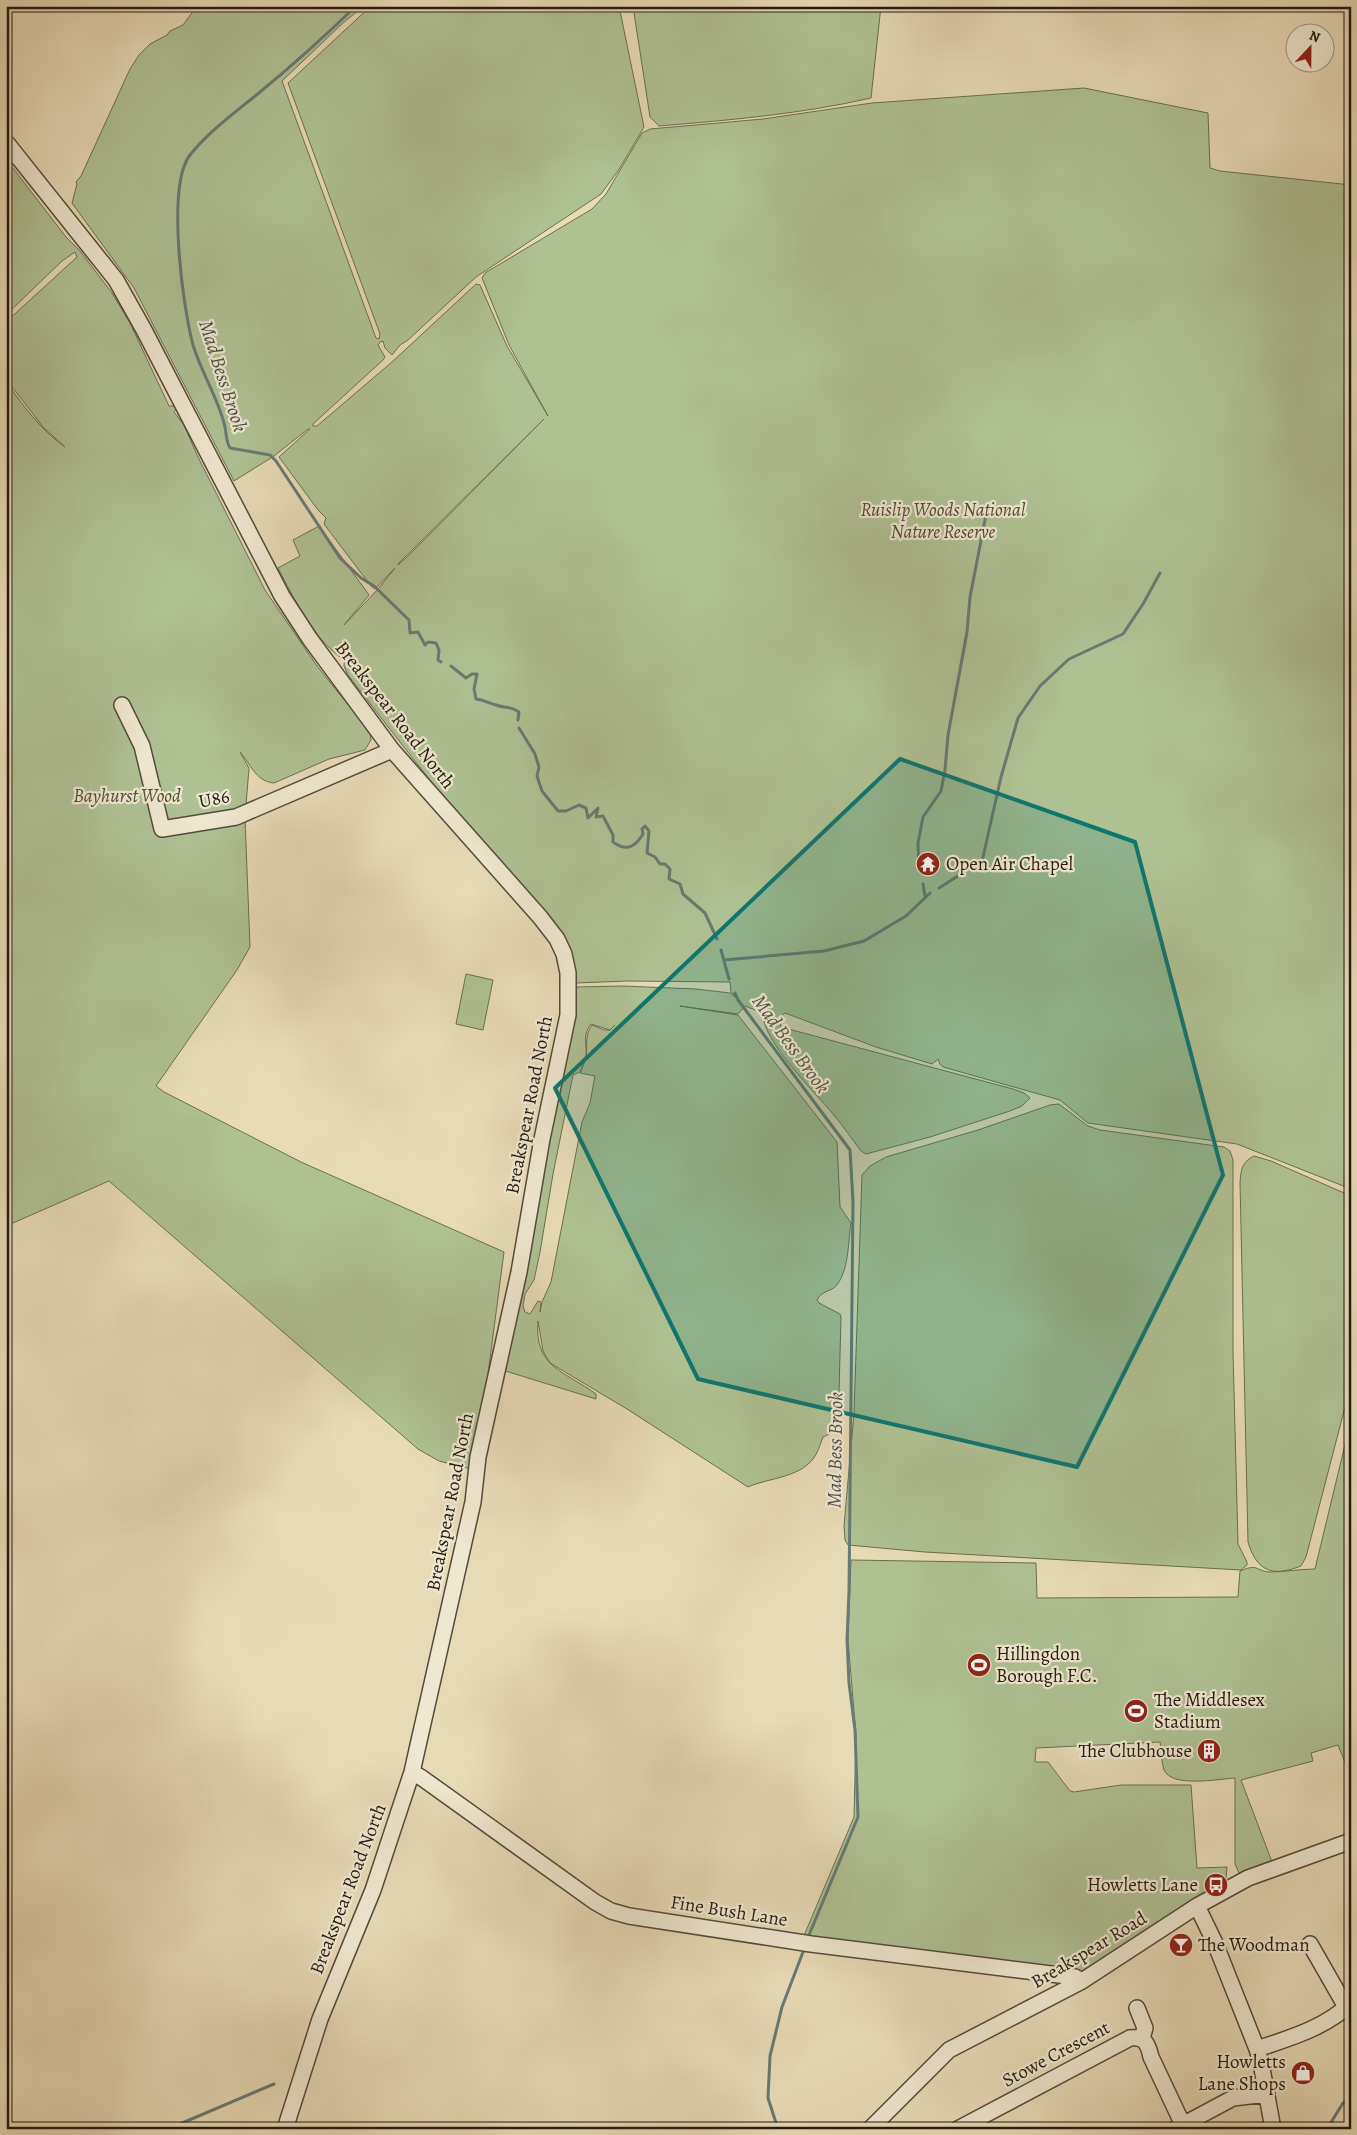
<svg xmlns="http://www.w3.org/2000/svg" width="1357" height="2135" font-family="Alegreya,serif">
<rect width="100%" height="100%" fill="#e7dbb6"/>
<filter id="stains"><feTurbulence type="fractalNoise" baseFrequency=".004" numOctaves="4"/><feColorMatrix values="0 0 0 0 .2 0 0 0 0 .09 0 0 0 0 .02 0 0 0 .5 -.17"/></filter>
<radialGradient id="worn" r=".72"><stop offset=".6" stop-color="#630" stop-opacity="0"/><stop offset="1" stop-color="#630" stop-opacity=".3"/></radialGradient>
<!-- green -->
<path fill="#afc193" stroke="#686e52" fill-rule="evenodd" d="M197,6h167l-20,16 -62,59 94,257 3,1 1,-5 -92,-251 83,-77h248l25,121 -26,44 -17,23 -125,83 -68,63 -8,5 -8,10 -7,-7 -2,-7 -3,1 -2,3 7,12 -2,3 -70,64v2h4l75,-64 84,-78 4,1 27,61 41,70 -39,-71 -27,-67 3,-5 107,-64 14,-15 36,-61 8,-4 113,-10 109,-16 212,-15 124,25 2,55 10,3 131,14v1004l-114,-45 -149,-21 -28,-23 -117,-33 -3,-3 -2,-5 -6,5 -56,-17 -91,-34 -6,5 2,9 232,62 11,4 6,5 -8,8 -12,5 -80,26 -64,17 -5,-3c-9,-12 -18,-25 -28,-37 -18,-22 -69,-71 -70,-99l8,1 -26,-10 -7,8 -58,-8 58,9 99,127 3,65 11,16c-3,19 -2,48 -15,63 -6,6 -15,5 -19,14l2,3 21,11 1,3 -3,113 -15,7c-3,7 -5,16 -10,22 -15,19 -45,19 -65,28l-121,-78 -77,-46 -7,-12 -5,-30c-4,47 27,50 58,73v5l-97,-30 78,-382 46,-1 73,3 34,4 10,8 -9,-9 -1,-10 -103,-1 -51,2c-1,-7 -1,-15 -3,-22 -11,-45 -69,-89 -98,-125 -43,-53 -85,-106 -127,-161l-4,-9 1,-11 -5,2c-29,-22 -45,-57 -62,-89l22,-12 -7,-16 26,-14 50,69 -25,30 35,-37 16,-20 -20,21 -4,-3 -47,-62 2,-6 -8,-8 -39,-53 31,-28h-2l-34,27 -40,25 -100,-193 -62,-85 5,-19 -1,-2 5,-6 49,-107 9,-14 11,-11 17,-9 3,-4 13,-6zM544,419l-136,137 -10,9v-1zM591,1024l19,6 5,-5 -5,5h-6l-12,-5c-8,11 -4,20 -6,32 -1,5 -4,11 -6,16l15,3 -5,27 -8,19 -31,160 -9,20 -2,10 1,-10 -3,-1 -8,13 -5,-2 -2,-6 2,-12 9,-14 6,-28 13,-78 20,-99 7,-3c2,-5 5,-11 6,-16 1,-13 -4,-21 5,-32z
M633,6h248l-10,92c-70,16 -140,22 -212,28l-9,-9z
M6,159l60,78 14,14 32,42 18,30 39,83h5l2,3 -2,3 10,13 13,30 68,135 52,76 53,66 1,8 -6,10 -36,9 -55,24c-19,-2 -23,-19 -34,-31l9,16 -4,50 5,129 -13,23 -81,116 8,6 137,70 203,90 -18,137 -15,80 -32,-8 -21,-12 -309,-268 -103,45v-845c16,24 35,49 59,66l-22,-20 -37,-48v-57l71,-65 -2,-5 -13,9 -56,54z
M466,974l27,6 -10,50 -27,-6z
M1059,1104l29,22 12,4 124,17 6,4 3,9v193l5,191 9,18v3l-6,5 -316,-18 -77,-7 -3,-5 -1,-14 10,-113 8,-238 8,-9 16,-9 92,-27 72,-25z
M1254,1156l17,5 80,35v188l-45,173 -5,9c-28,11 -44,6 -53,-24l-8,-360c1,-13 2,-20 14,-26z
M1351,1420v357l-13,-32 -27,8 2,8 -72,19 31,82 -33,11 -4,-9v-86c-16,1 -63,10 -71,-8 -3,-8 -2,-19 -4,-28l-124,6 -1,14h13l22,29 4,1 47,-7h70l6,83 30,-1 -1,12 -140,95 -283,-36 51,-121 2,-82 -8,-95 3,-80 185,3 1,35 201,-1 2,-26c19,-8 15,0 30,1 15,0 30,-3 45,-3z"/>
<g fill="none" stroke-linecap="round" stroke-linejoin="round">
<!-- stream -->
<path stroke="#687a71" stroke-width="3" d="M356,6c-31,30 -63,59 -96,86 -24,20 -51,39 -70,63 -24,31 -7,153 3,190 8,27 24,51 31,78 3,9 1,17 6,25l40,7 6,6 64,97 21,20 13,8 35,34 1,13 8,-1 7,13 3,-3 8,1 3,7 -1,10 3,2
M451,666l15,12 6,-4h5l-3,15 2,10c8,1 12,4 20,6 10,4 13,0 23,7l-1,8
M519,728l16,26 4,13 -2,9 5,15 16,20h8l13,-6 7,3 2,10 10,-10 -2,9 7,-1 10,19v7c14,10 22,5 30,-8l-1,-5 3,-3 4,5 -2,22 8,4 5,7h5l5,5 -1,10 11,5 3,10 22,19 12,26
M919,870l-1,-27 5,-26 18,-26 4,-21 3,-35 19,-103 3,-35 16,-82
M974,870l7,-4 20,-89 17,-59 22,-32 29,-27 54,-25 20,-30 17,-31
M923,884l2,12
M939,888l22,-14
M721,950l8,29
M724,960l100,-9 40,-10 42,-25 24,-23
M735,993l3,7 112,150 3,52 -4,389 -2,49 2,43 6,47 3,87 -49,118
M168,2129l106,-45
M778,2129l-10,-31 2,-42 12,-49 21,-55
M1327,2129l16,-26 8,-5"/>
<!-- minor casing -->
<g stroke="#534b3a" stroke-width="18">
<path id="minor" d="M6,142l110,138 28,50 138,266 28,43 82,111 148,167 17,22 7,15 4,19v42l-26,124 -23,133 -41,185 -5,45 -61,270 -39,118 -53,129 -35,110
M122,705l20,41 20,83 74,-12 156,-67
M412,1772l10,6 173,124 16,9 18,5 182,28 264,33 7,4
M1197,1906l18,37 42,106 4,14 12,66
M1310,1944l36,63
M1137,2008l8,20 -3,10
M1257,2049c33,-11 68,-21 94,-46
M870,2129l79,-79 133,-69 115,-75 51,-28 103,-37
M958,2129l172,-91c15,-2 18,6 21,19l32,68
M1175,2129l58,-31 34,-4"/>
</g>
<!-- minor -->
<use href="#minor" stroke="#efe8d0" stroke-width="15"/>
</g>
<!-- marked area -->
<path fill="#0f766e" fill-opacity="0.2" stroke="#0f766e" stroke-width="4" stroke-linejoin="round" d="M900,759l235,83 88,333 -146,292 -379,-88 -143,-291z"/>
<!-- icons -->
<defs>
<g id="temple-disc" transform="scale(1.25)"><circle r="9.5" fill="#8f2418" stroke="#efe8d0"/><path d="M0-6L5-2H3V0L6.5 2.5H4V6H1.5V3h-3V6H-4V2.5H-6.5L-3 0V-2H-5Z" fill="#fff"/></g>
<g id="stadium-disc" transform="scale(1.25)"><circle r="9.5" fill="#8f2418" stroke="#efe8d0"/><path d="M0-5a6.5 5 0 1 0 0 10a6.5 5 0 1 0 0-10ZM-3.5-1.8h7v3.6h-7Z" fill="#fff"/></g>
<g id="building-disc" transform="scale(1.25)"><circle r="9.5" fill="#8f2418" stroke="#efe8d0"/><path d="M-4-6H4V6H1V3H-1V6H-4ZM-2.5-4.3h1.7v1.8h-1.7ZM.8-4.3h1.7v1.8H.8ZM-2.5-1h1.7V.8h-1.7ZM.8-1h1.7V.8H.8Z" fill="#fff"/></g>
<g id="bus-disc" transform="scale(1.25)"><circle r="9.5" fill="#8f2418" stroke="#efe8d0"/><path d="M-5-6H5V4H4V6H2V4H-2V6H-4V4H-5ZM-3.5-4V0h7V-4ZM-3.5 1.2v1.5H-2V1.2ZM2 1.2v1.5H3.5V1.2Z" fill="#fff"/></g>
<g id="bar-disc" transform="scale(1.25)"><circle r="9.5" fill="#8f2418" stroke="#efe8d0"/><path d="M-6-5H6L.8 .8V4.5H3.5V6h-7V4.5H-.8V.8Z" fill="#fff"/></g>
<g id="shop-disc" transform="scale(1.25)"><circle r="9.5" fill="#8f2418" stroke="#efe8d0"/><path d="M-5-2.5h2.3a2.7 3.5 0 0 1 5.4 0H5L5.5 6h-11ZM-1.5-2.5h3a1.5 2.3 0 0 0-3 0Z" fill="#fff"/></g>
</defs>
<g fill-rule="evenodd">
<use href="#temple-disc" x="928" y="864"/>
<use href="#stadium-disc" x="979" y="1665"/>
<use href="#stadium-disc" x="1136" y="1711"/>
<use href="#building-disc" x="1209" y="1751"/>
<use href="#bus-disc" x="1216" y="1885"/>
<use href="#bar-disc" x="1181" y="1945"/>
<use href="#shop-disc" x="1303" y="2073"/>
</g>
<g text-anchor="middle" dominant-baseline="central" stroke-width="4.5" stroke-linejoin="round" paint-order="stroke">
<!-- park labels -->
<g font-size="19" font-style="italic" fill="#4c4d37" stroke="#efe8d0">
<text x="943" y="510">Ruislip Woods National<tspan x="943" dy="22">Nature Reserve</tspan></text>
<text x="127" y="796">Bayhurst Wood</text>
</g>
<!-- street labels -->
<g font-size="19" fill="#221b10" stroke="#efe8d0">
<text transform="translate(395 715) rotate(52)">Breakspear Road North</text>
<text transform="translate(214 799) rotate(-11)">U86</text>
<text transform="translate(529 1105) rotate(-79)">Breakspear Road North</text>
<text transform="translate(450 1502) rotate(-79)">Breakspear Road North</text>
<text transform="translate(348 1889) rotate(-69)">Breakspear Road North</text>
<text transform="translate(729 1911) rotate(9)">Fine Bush Lane</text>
<text transform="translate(1089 1950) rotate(-31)">Breakspear Road</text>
<text transform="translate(1056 2054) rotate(-28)">Stowe Crescent</text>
</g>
<!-- poi labels -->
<g font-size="19" fill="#221b10" stroke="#efe8d0" text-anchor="start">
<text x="946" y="864">Open Air Chapel</text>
<text x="996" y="1654">Hillingdon<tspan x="996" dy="22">Borough F.C.</tspan></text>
<text x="1154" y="1700">The Middlesex<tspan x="1154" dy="22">Stadium</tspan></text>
<text x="1192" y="1751" text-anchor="end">The Clubhouse</text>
<text x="1198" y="1885" text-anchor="end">Howletts Lane</text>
<text x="1198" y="1945">The Woodman</text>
<text x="1286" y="2062" text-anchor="end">Howletts<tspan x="1286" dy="22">Lane Shops</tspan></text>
</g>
<!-- water labels -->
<g font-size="20" font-style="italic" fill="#4b5349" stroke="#efe8d0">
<text transform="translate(223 376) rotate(72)">Mad Bess Brook</text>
<text transform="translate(791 1044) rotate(54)">Mad Bess Brook</text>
<text transform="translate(835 1450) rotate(-89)">Mad Bess Brook</text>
</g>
</g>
<!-- margin -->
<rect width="1357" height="2135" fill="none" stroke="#e7dbb6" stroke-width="25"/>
<rect x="8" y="8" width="1342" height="2120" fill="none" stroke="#221b10" stroke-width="2.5"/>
<rect x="12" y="12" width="1332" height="2110" fill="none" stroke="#221b10"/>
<!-- north arrow -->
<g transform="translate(1310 48) rotate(22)"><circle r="24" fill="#efe8d0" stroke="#9d9683"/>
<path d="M0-4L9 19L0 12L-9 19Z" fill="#8f2418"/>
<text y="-8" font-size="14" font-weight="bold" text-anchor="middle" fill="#221b10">N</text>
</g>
<rect width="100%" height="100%" filter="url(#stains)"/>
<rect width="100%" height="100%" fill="url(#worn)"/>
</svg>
